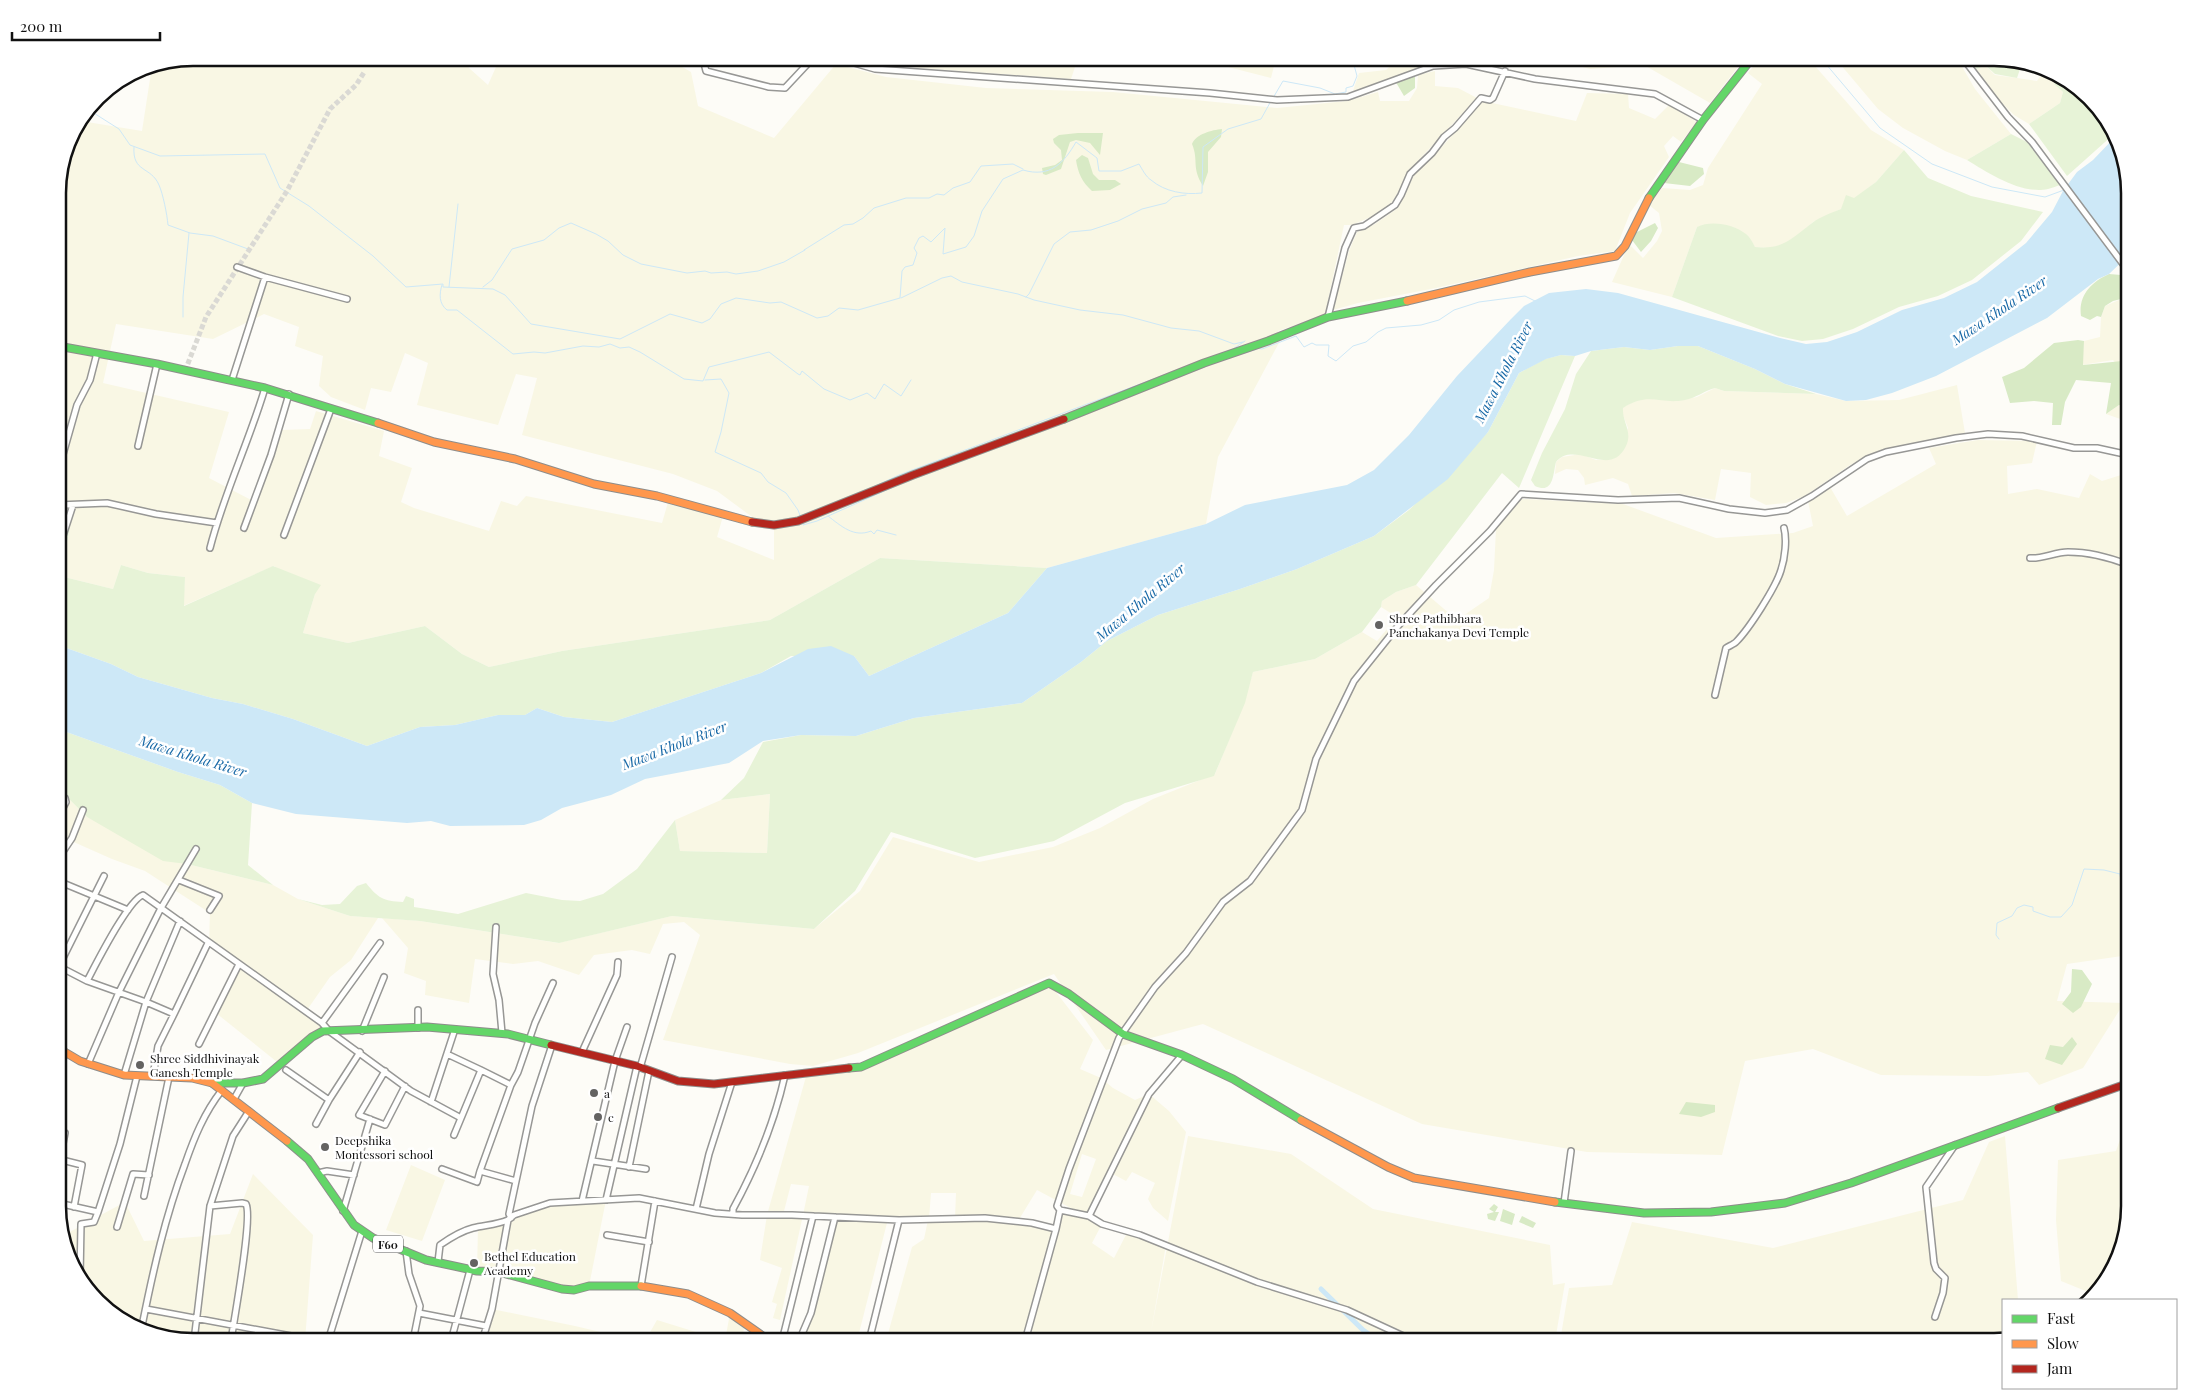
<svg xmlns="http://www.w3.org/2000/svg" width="2187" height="1399" font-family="'Playfair Display',serif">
<rect width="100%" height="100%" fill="#fdfcf7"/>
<!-- farmland -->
<path fill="#f9f7e4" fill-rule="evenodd" d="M193,57l272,1 4,10 19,17 12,-27h170v2l21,12 7,34 76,32 62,-74 50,13 100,11 127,4 164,16 70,-7 31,-9 2,9h29l8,-13 1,-13 17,-4v15l23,2 19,10 -60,64 -26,42 -20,13 -19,8h-8l-19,90 -47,16 3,8 -63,118 -12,67 -159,44 -167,-10 -110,62 -208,31 -73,16 -27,-13 -37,-28 -77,17 -45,-10 12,-39 -41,-28 -91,40 2,-29 -37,-4 -27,-8 -8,24 -53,-13 10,-48 -12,-2v-342l10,-43 13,-20 61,10 10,-65zM264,314l35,13 -4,19 28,10 -4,30 12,11 34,13 6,-22 20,4 14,-39 23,10 -11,42 81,20 18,-51 21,4 -15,57 151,39 44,17 46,34h11v35l-57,-23 6,-21 -54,-17 -7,24 -136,-27 -9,10 -16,-5 -12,30 -75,-23 -13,-6 11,-34 -33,-12 5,-25 -68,-20 -6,18 -28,1 -27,72 -46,-24 20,-66 -126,-29 13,-59 97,15z
M849,58h229l-7,21 -151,-11z
M1193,58h83l-5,20z
M1399,58h26l4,8 -76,25 6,-18 27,-3z
M1547,58h198l-35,45 -66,-38 -54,4z
M1760,58h48l63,72 33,20 -28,32 -35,27 -28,13 -18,16 -13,7 -14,3 -13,-1 -8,-12 -50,-8 -25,70 -60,-15 17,-38 14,14 14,-17 5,-10 -3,-18 -10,-8 13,-17 28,2 13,-5 5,-17 54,-84 -14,-11z
M1835,58h122l18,31 36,45 -44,26 -22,-9 -42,-23 -25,-19z
M1986,66l9,9 22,3 20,3 6,-9 17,5 -6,7 9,8 -3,11 -31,21 -15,-9 -16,-16 -22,-30z
M1587,93l41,1 1,14 26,11 14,-14 28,17 -16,20 -8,-6 -9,10 5,11 -39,56 -15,38 -37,5 -142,32 -78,15 -25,7 16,-59 8,-19 18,-8 23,-16 17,-35 16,-14 52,-58 93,20z
M2126,297h3v93l-1,1 -3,-8v-10l-12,-13 -31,5 2,-24 16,-4 1,-20 4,-11z
M1957,385l8,48 -94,22 -21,10 -45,31 -19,7 -20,2 -16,-8 1,-24 -30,-4 -6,31 -41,-7 -42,3 -4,-12 -15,-6 -28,7 -1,-7 -6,-8 -12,-1 -11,5 1,-12 6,-5 19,-3 15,6 17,-1 15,-31 -5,-13v-8l17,-8 11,-1 26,3 20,-4 18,-9 9,3 92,3 30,7 53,-1z
M2119,405l10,2v15l-23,-8z
M1978,440l59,1 -5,22 -25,3 1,28 29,-5 42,9 11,-24 12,7 19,-6 4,-18 4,1v497l-62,9 -10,37 67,2 -41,65 -44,17 -11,-13 -40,4 -107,-1 -68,-26 -68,12 -23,94 -135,-3 -165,-28 -219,-100 -97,26 -52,-76 -196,79 -45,13 -23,-2 -127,-24 37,-105 -16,-13 -21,2 -13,30 -18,-4 -38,5 -15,20 -41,-14 -25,3 -38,-5 -6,44 -44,-8 1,-14 -22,-8 4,-25 -26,-30 38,3 138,22 114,-27 142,13 46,-38 33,-54 86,25 74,-15 47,-19 53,-29 62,-25 29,-71 9,-31 62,-13 47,-27 15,9 20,-24 -16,-10 1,-6 14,-9 20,-7 41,35 32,-22 5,-28 2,-41 26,-30 101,5 93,34 77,-5 20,-7 -5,-25 22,-14 17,29 89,-52 -7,-16z
M58,788l29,29 100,47 86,21 25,14 52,17 28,2 -27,42 -21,17 -23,33 16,12 -2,12 -39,32 -66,-53 25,-50 -32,-21 1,-29 -65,-42 -33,-12 -54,-24z
M770,794l-3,59 -87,-2 -5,-31 46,-20z
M1049,983l44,57 -13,29 21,9 12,10 22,12 14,-6 20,17 17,21 -18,89 -15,-13 -5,-9 7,-16 -23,-11 -6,9 -17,-9 -18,39 -11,2 -43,-23 -19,31 38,8 4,-16 29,3 13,8 -10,19 22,15 14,-27 38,14 -15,87 37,-196 103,18 82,55 177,36 3,40 12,-2 -10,58h-669l26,-94 12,-8 4,-19 -40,-1 -31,122h-58l12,-28 23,-96 -31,-2 -23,105 -7,-2 4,-14 -5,-2 10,-34 -22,-8 7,-45 40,-142 54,-6zM1082,1154l14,5 -14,38 -12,-3zM791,1184l18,2 -6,29h-20zM931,1193h25l-1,25 -26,1z
M2129,1114v92l-22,75 -14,13 -32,-13 -5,-61 2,-60 58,-9z
M2005,1136l13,164h-15v39l-9,2h-434l9,-53 43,-3 20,-63 141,26 190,-48 26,-58z
M411,1165l34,15 -23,61 -36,-11z
M253,1174l60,61 -8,106h-112l-75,-22 -42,-45 -12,-39 61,-33 19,39 86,-7z
M606,1200l-17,86 -15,4 -97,-19 1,-44 18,-2 45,-19z
M492,1309l83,17 64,15h-157z
M730,1313l15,9 -3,19h-97l12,-21 68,21z"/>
<!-- green -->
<path fill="#e7f3d7" d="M1974,58h20l27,8 -4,12 -22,-4 -9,-8 -10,3 -4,-6z
M2060,77l9,3 42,45 3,9 -47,42 -38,-52 31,-21 3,-11 -9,-8z
M2011,134l16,8 33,43c-6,2 -13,5 -19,5 -25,1 -53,-17 -74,-30z
M1904,150l24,28 43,18 72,16 -22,29 -49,39 -34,16 -39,11 -46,22 -30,10 -21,2 -24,-5 -106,-39 25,-70c14,-7 36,-3 49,7 4,3 7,9 9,13 28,3 37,-9 57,-24 8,-6 19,-10 29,-14l5,-14 8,3 22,-16z
M1678,346h20l57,23 30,15 31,10 -92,-3 -9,-3c-11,3 -19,10 -30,12 -25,5 -36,-9 -62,8 -1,14 10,24 3,38 -16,34 -51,-7 -70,16 -3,11 -2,33 -21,24l-4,-6 11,-27 23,-44 11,-35 15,-23 33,-4 26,3z
M1561,355l14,1 -56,132 -17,-15 -86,112 -20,7 -14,9 -1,6 -19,25 -47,27 -62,13 -8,31 -31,73 -89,27 -71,38 -79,17 -84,-26 -36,59 -41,38 -142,-13 -113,27 -139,-22 -70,-5 -52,-17 24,6 18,-1 17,-18 9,-3c12,15 17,18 37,19l3,-6 8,3v8l44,7 68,-21 36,7 18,1 23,-7 34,-25 38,-49 5,31 87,2 3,-59 -49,6 23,-22 19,-36 38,-7 55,1 58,-18 108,-15 59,-41 26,-21 51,-26 82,-26 57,-20 77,-33 35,-26 79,-78 31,-59 26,-14z
M58,526l12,2 -10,48 53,13 8,-24 27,8 37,4 -1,29 89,-40 48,19 -6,9 -12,39 45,10 77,-17 37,28 27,13 73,-16 208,-31 110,-62 167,10 -39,45 -139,63 -15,-20h-63l-30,17 -149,49 -48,-5 -27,-9 -12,7h-27l-43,10 -35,2 -53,19 -74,-27 -50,-15 -31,-6 -74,-21 -27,-13 -53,-19z
M58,729l120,43 42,13 32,18 -4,62 25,20 -86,-21 -24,-3 -76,-44 -29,-29z"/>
<!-- forest -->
<path fill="#d8eac5" d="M1426,58h27v5l-16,1 -10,-4z
M1415,71v17l-11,8 -10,-17z
M1222,129l-1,8 -13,15v20l-5,14c-12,-19 -4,-25 -11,-42 4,-10 20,-14 30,-15z
M1078,133h25l-3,22 -10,-12 -14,-3 -6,2 -9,27 -15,6 -3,-1 -1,-6 13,-3 7,-5 -1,-10 -7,-7 -1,-4 6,-4z
M1082,155l6,3 5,16 6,6h16l6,4 -11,6 -18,1c-10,-9 -14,-18 -16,-31z
M1675,161l28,7 1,6 -14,12 -26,-3 -1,-5z
M1655,223l3,5 -7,13 -10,11 -12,-16z
M2109,274l12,1 8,4v18l-16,4 -8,5 -4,11 -4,-1 -7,4 -9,-4c-3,-20 10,-34 28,-42z
M2078,340l6,1 -1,24 39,-4c3,10 2,20 5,30l2,-1v17l-10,-2 -13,9 5,-31 -35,-3 -11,22 -4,23h-9l1,-22 -19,-2 -24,2 -8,-26 22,-9 30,-25z
M2072,969l10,1 10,14 -11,23 -8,6 -11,-9 9,-12z
M2072,1037l5,7 -15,21 -17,-6 5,-14 13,2z
M1686,1102l29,3v7l-14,5 -22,-3z
M1494,1204l4,3 -3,5h4l-4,9 -7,-2 -1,-5 7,-2 -5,-3z
M1503,1209l12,5 -3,11 -12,-4z
M1522,1216l14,7 -3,5 -14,-6z"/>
<!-- water -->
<path fill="#cde8f7" d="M2115,137l14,56v62l-20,19 -11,5 -51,39 -111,58 -44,17 -26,7 -20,1 -61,-17 -30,-15 -57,-23h-20l-28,4 -26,-3 -33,4 -16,5 -14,-1 -15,4 -27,14 -31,59 -40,47 -74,57 -77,33 -57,20 -82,26 -51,26 -26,21 -59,41 -108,15 -58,18 -55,-1 -38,6 -34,22 -84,16 -34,16 -49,13 -21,12 -17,5 -74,1 -19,-5 -24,2 -111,-9 -44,-11 -32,-18 -42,-13 -120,-43v-84l53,19 27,13 74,21 31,6 50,15 74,27 53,-19 35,-2 43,-10h27l12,-7 27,9 48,5 149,-49 47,-24 23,-3 23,10 15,20 139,-63 39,-45 159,-44 39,-19 102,-20 27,-15 35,-35 48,-59 54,-57 13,-13 25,-13 37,-4 32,4 162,45 26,6 21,-2 30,-10 45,-22 42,-12 33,-16 49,-39 26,-31 11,-21 14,-19 16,-12z"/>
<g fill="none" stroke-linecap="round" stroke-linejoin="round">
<!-- stream -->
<path stroke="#cde8f7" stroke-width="1" d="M1820,57l60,71 52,36 60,23 53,10 19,-7
M1273,98l10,-17 37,7 15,6 11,-2v-4l7,-2 4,-10 -3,-11 16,-8
M89,110l30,19 11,16 30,11 105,-2 15,34 29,18 64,50 33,31 37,-3v3l50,2 12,6 26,29 89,15 50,-25 32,9 8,-4 11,-15 15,-6 34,5 11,-1 36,16 11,-2 11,-8 19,2 42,-12 2,-27 3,-4 8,-2 4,-12 -3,-5 5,-10 4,-2 8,6 14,-14 -2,26 23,-7 8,-11 8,-25 21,-32 20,-9c27,8 41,-7 53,-28l21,16 2,13h22l18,-7c3,5 7,13 12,16 14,12 34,15 51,13l1,-46 25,-18 33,-10 10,-18
M134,147c-2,26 17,19 25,38 4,9 8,29 9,40l22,8 23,3 35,13
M804,250l40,-25 9,-1 10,-6 11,-10 32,-10h23l8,-4 7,1 9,-7 17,-6 11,-16 32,-2 10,5
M442,285c-3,9 -3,19 5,25h10l56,44 21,-2 11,1 38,-7 16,1 11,-3 10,4 9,-1 11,5 44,27 19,2 6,-14 60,-15 29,22 2,1 2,-4 22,18 26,11 17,-7 8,6 9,-15 17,12 10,-16
M449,287l9,-83
M483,287l9,-7 20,-31 32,-9 15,-12 12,-5 25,11 12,7 15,14 18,9 46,9 18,-2 6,2 16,-1 9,2 22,-3 26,-9 21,-12
M1026,297l3,-3 25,-50 16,-12 21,-2 27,-9 24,-12 24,-6 7,-6 13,-2
M901,298l41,-20 9,-2 11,6 56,12 16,6 46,10 43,5 48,13 28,3 35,13 9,-2
M183,317v-20l6,-64
M1256,348l6,1 34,-13 8,11 8,-4 4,2h13l-1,11 8,5 17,-15 13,-4 12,-10 8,-4 35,-3 18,-5 15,-10 25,-8 46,-6 12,6
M1232,357l25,-8
M1176,378l46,-18
M705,380l16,-1 8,14 -8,39 -6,20 46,21 7,9 18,11 12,17 3,8
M871,488l28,-13 334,-126 12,-8
M828,516c13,10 26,22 43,15l3,3 3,-4 19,5
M803,524v1l14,-4 83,-37
M1999,939l-3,-4 1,-12 15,-7 5,-8 7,-3 9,2v4l17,6h11l11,-12 12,-36 20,1 20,5"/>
<!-- canal -->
<path stroke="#cde8f7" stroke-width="5" d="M1321,1289l42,41 16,11"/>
<!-- river -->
<path stroke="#cde8f7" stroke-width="9" d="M2124,875h5"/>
<!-- street-tunnel -->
<path stroke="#dad9d4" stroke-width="5" stroke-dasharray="5 2.5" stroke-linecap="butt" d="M185,371l21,-54 81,-126 43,-82 26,-24 9,-14"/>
<!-- street casing -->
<g stroke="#979795" stroke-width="8">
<path id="street" d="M706,57l-2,6 2,8 63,16 16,1 29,-31
M833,57l42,12 335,24 67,7 71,-3 85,-31 33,-2 69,15 120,15 48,26
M1962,57l46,60 24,25 97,130
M237,267l28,10 82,22
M58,289l4,58
M1328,317l17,-69 9,-20 10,-2 31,-21 6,-10 9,-21 22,-21 12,-16 11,-9 26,-30 9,2 3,-2 12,-27
M232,380l33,-103
M138,446l19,-82
M58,472l19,-67 13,-25 7,-27
M58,505l49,-2 49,11 61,9
M244,528l27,-73 18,-61
M284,535l47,-126
M210,548c14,-55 39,-106 55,-160
M58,551l15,-46
M2030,558c13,1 25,-6 38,-6 20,0 43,6 61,13
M1715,695l11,-47c3,-2 8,-4 10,-6 13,-13 40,-55 45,-72 4,-12 6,-31 3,-42
M58,794l7,4 1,4 -8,15
M58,859l14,-21 11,-28
M179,880l40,16 -9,14
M58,881l70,29
M180,921l-34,81 28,12 34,-71
M496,927l-3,47 6,26 3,33
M380,943l-58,80 7,8 82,60 50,27
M58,966l29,15 59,21 -22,73
M58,968l46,-92
M87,981c9,-17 41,-81 56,-86l179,128
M418,1028v-18
M362,1031l22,-54
M199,1044l40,-80
M582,1052l35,-77 1,-13
M447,1054l34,16
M88,1064l31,-72 42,-84 35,-59
M640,1068l32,-111
M286,1070l43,30 31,-48
M385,1071l-26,44 26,10 20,-39
M153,1076l5,-30 16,-32
M511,1085l7,-13 17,-49 18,-40
M234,1099l9,-16
M431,1102l24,-73
M316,1124l13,-24
M454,1135l27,-65 30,15 -31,86 36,10
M58,1159l24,6 -8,42
M60,1159l5,-26
M593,1161l53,8
M629,1167l20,-96
M442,1169l35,13 3,-11
M318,1173l9,-2 27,4
M144,1196l25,-119
M606,1200l31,-134
M582,1201l33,-140 12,-34
M58,1203l40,9 22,-68 17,-68
M1564,1203l7,-52
M210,1206l32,-3 4,1c7,14 -12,115 -15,137
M696,1209l13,-55 23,-72
M1060,1210l-3,-4 12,-37 50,-131 36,-51 31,-34 37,-51 27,-21 52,-71 14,-51 38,-78 44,-55 38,-41 54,-54 31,-37 97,6 61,-2 50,11 36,4 22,-3 25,-14 55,-37 19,-7 70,-14 32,-4 34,2 52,12h23l32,7
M343,1211l27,-92
M733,1214v-5c24,-44 41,-85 52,-134
M1089,1216l13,8 38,11 117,47 90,28 67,31
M511,1218l-2,-4 23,-108 20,-61
M117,1227l16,-53 16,1
M607,1235l42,7
M406,1251l3,23 11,32 -7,35
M438,1262l2,-17c10,-7 21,-14 33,-17 12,-3 23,-3 35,-8
M80,1278l1,-54 13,-2 4,-10
M641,1286l14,-85
M146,1309l172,32
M419,1313l67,13
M1935,1317l8,-24 2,-15 -9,-9 -2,-6 -8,-76 29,-42
M142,1326c11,-55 23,-109 43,-162 9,-26 19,-51 37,-74
M194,1341l16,-135 23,-70 16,-25
M328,1341l34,-110
M451,1341l19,-71
M482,1341l10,-32 16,-89 6,-5 36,-12 89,-5 76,15 27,2h50l107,5 86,-2 47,5 24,6 4,-19 29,6 60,-122 33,-39
M782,1341l31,-125
M799,1341l12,-28 24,-96
M869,1341l30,-121
M1025,1341l31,-112"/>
</g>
<!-- fast casing -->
<g stroke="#8e8d8b" stroke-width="9">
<path id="fast" d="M1649,198l54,-78 50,-63
M58,346l99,18 108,24 113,35
M1064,419l140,-56 64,-22 60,-24 79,-16
M849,1068l12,-1 188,-84 20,11 54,40 59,21 51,24 68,41
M212,1083h31l20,-4 49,-42 11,-6 104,-4 81,7 43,11
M287,1141l21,18 46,66 19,13 53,22 51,11 22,1 63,17 12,1 15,-4h52
M1555,1202l89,11 67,-1 74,-9 66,-20 207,-75"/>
</g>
<!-- slow casing -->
<g stroke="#8e8d8b" stroke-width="9">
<path id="slow" d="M1407,301l123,-29 86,-16 9,-10 24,-48
M378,423l56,19 81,17 79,25 63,12 95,26
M58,1048l22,13 44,14 68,3 20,5 75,58
M1301,1120l87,47 26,11 141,24
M641,1286l47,8 42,19 40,28"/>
</g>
<!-- jam casing -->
<g stroke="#8e8d8b" stroke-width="9">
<path id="jam" d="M752,522l22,3 24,-4 115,-46 151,-56
M551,1045l86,21 41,15 36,3 135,-16
M2058,1108l71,-25"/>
</g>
<!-- street -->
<use href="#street" stroke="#fffffe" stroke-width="5"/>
<!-- fast -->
<use href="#fast" stroke="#63d668" stroke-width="7"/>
<!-- slow -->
<use href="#slow" stroke="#ff974d" stroke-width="7"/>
<!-- jam -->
<use href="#jam" stroke="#b3261e" stroke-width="7"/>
</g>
<!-- markers -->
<g fill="#646362" stroke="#fff" stroke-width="2">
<circle cx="1379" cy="625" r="5"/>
<circle cx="140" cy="1065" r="5"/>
<circle cx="594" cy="1093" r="5"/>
<circle cx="598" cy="1117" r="5"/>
<circle cx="325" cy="1147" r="5"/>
<circle cx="474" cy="1263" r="5"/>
</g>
<g text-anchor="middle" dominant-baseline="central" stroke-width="5" stroke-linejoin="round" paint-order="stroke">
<!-- shield labels -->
<rect fill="#fff" stroke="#585858" stroke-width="1" x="373" y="1235.5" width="30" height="17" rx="4"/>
<g font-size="11" font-weight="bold" fill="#111">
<text x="388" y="1244">F60</text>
</g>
<!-- poi labels -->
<g font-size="12" fill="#111" stroke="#fff" text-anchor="start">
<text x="1389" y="618">Shree Pathibhara<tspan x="1389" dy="14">Panchakanya Devi Temple</tspan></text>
<text x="150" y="1058">Shree Siddhivinayak<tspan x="150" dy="14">Ganesh Temple</tspan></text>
<text x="604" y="1093">a</text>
<text x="608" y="1117">c</text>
<text x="335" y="1140">Deepshika<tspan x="335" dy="14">Montessori school</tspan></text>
<text x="484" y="1256">Bethel Education<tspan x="484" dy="14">Academy</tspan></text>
</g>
<!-- water labels -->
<g font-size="14" font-style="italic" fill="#1768a6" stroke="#fff">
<text transform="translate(1999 310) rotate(-34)">Mawa Khola River</text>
<text transform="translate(1503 372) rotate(-63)">Mawa Khola River</text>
<text transform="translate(1140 602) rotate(-40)">Mawa Khola River</text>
<text transform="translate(674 745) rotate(-21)">Mawa Khola River</text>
<text transform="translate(193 756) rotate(17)">Mawa Khola River</text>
</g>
</g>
<!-- crop -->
<path d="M0 0H2187V1399H0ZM193 66H1994A127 127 0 0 1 2121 193V1206A127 127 0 0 1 1994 1333H193A127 127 0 0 1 66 1206V193A127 127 0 0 1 193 66Z" fill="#fff" fill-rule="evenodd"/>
<path fill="none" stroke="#111" stroke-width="2.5" d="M193 66H1994A127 127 0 0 1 2121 193V1206A127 127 0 0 1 1994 1333H193A127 127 0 0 1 66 1206V193A127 127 0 0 1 193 66Z"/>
<!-- legend -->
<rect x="2002" y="1299" width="175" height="90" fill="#ffffff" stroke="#a0a0a0"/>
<rect x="2012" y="1315" width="25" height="8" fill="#63d668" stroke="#a0a0a0"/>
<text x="2047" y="1324" font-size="15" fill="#111111">Fast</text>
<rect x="2012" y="1340" width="25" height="8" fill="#ff974d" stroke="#a0a0a0"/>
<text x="2047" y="1349" font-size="15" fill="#111111">Slow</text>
<rect x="2012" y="1365" width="25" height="8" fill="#b3261e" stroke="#a0a0a0"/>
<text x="2047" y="1374" font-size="15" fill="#111111">Jam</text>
<!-- scale -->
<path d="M12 32v8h148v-8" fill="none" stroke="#111111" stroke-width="2.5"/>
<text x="20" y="32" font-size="15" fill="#111111" stroke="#ffffff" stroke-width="4" paint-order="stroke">200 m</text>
</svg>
